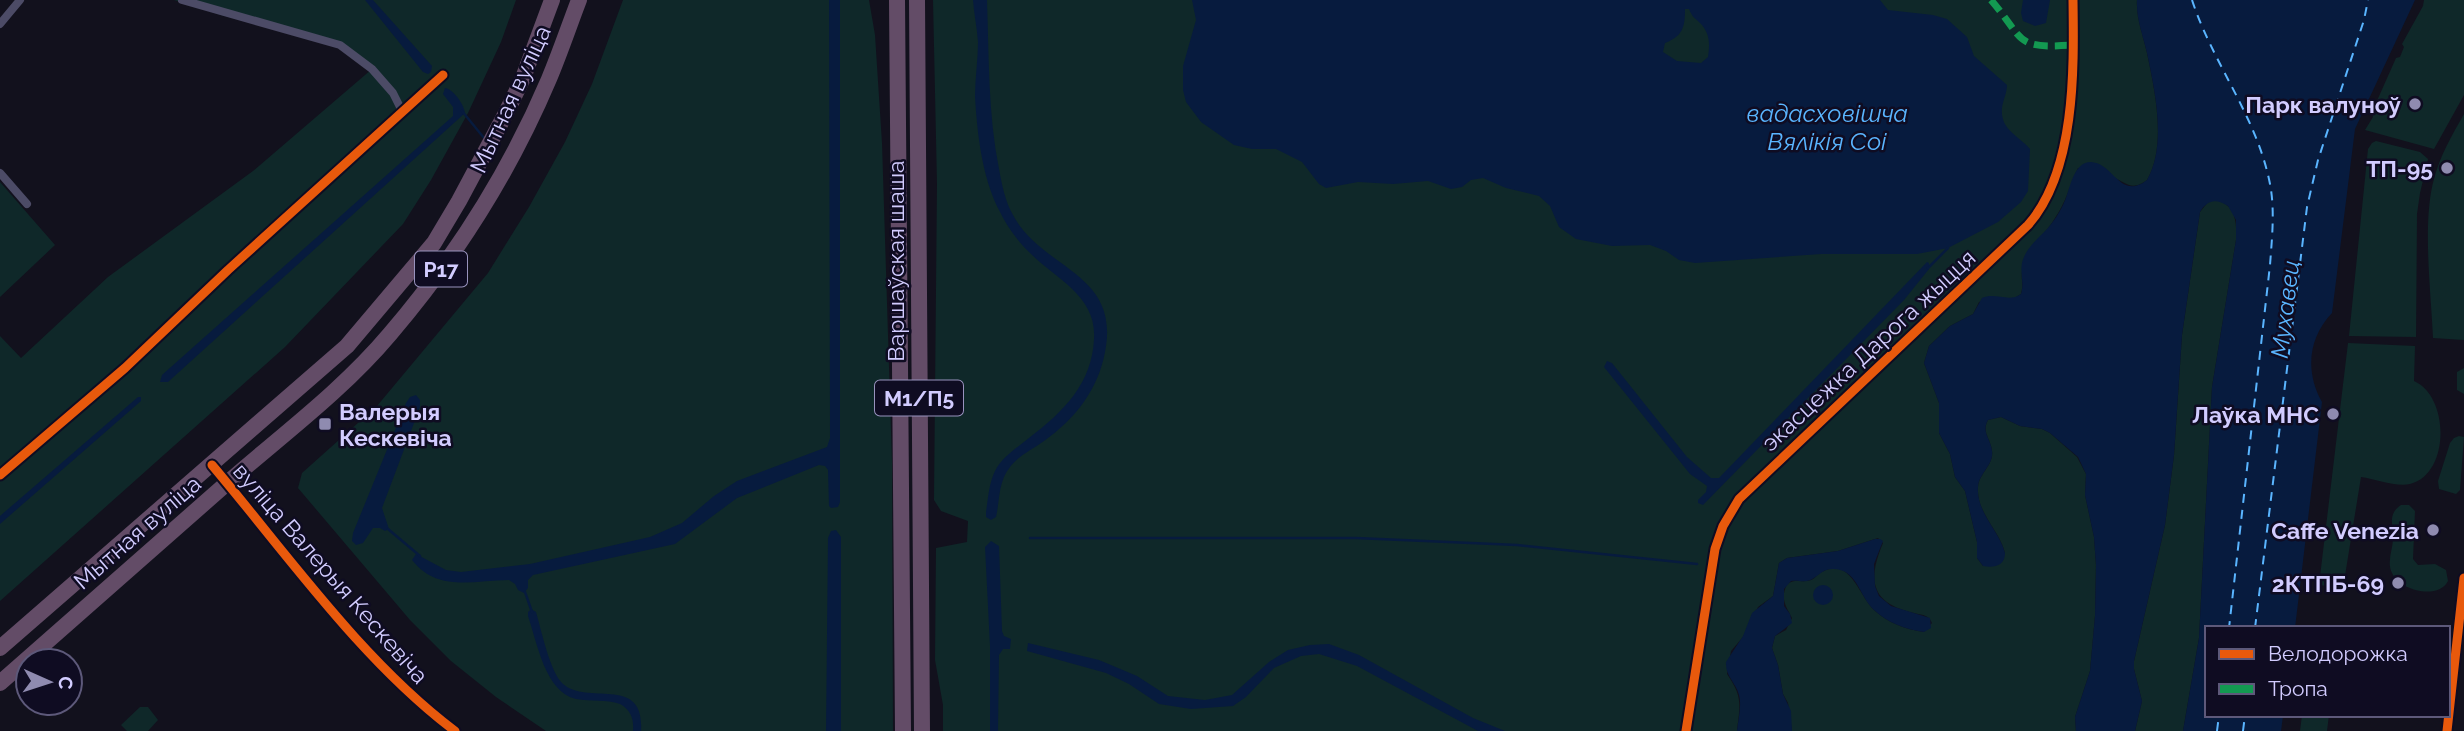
<svg xmlns="http://www.w3.org/2000/svg" width="2464" height="731" font-family="Raleway,sans-serif">
<rect width="100%" height="100%" fill="#12111d"/>
<!-- green -->
<path fill="#0f2829" d="M174,0h342l-15,42 -33,71 -37,67 -28,44 -118,123 -285,254v-265l21,22 87,-81 145,-106 119,-102 -32,-24 -119,-30z
M623,0h246l6,35 7,108 10,320 1,268h-347l-50,-34 -45,-36 -41,-41 -112,-132 4,-15 75,-67 111,-133 41,-66 36,-65 27,-58z
M933,0h1204c-1,18 6,35 10,53 8,38 20,93 0,127 -15,12 -22,2 -36,-4 -10,-4 -22,-5 -33,-8 -8,17 -12,34 -23,50 -11,19 -26,26 -32,49 -3,9 1,18 -2,27l-8,5 -34,3 -6,12 -23,12 -21,20 -5,17 15,40v30l11,21 5,23 10,14 12,51v16l6,8h11l11,-13c-6,-24 -29,-40 -27,-66 1,-14 16,-22 14,-36 -1,-12 -11,-19 -4,-31l13,-3 19,9 22,3 8,4 27,24 9,17 -1,21 9,42 2,28 -1,51 -5,55 -15,46 1,14h-284l-4,-28 -5,-9 -5,-29 -6,-17 3,-12 11,-6 6,-12c-6,-12 -12,-19 -5,-34 9,-6 17,0 26,-5 3,-2 5,-6 9,-7 28,-16 37,24 52,38 14,13 31,19 50,22l8,-9c-4,-9 -10,-8 -18,-10 -43,-10 -47,-32 -31,-70l-5,-5 -40,13 -51,7 -8,5 -6,33 -15,11 -15,30 -12,14 -4,23c16,23 13,31 10,57h-794v-26l-8,-45 1,-112 31,-6 1,-21 -27,-10 -7,-11 3,-316z
M2424,0h40v95l-30,54 -69,-19 8,-13 -1,-5 24,-54 4,-1 4,-10 -2,-3 21,-38z
M2464,114v226l-31,-2c-2,-47 -11,-116 1,-159 6,-23 18,-44 30,-65z
M2376,141l44,11 8,7 -8,34 -3,21 -1,123 -67,-1 19,-187 4,-6z
M0,182l55,63 -55,52z
M2214,200c22,3 23,23 22,40l-24,147 -13,251 -16,93h-48l7,-30 -8,-32v-8l31,-136 9,-70 8,-120 18,-123 8,-10z
M2348,343l67,3 -1,35c36,16 36,93 -4,103 -15,3 -34,-5 -49,-7l-18,111 -24,-3z
M2464,368v26l-7,-4v-18z
M2459,436l5,1 -4,53 -4,4 -17,-5 -1,-8 12,-38 4,-5z
M2401,505h8l6,6 -2,48 5,6 17,-1 11,6 2,11c-9,19 -48,10 -56,-8 -6,-12 2,-25 1,-38 -1,-13 -4,-22 8,-30z
M140,707h8l10,13 -10,11h-21l-6,-6z
M2302,715h27l-2,16h-27z"/>
<!-- water -->
<path fill="#071b3e" fill-rule="evenodd" d="M365,0h8l59,66 -1,6 -3,2 -5,-2z
M829,0h11v502l-2,5 -7,1 -2,-2 -1,-36 -3,-4 -6,-1 -82,33 -62,46 -142,31 -5,5v8l-4,5 -6,-3 -3,-6 -6,-4c-35,0 -71,13 -97,-20l4,-6 30,16 15,2 69,-8 120,-27 32,-14 32,-27 23,-15 90,-34 3,-9z
M973,0h14c2,57 1,114 12,169 3,16 6,32 14,46 29,55 108,57 92,137 -7,38 -30,67 -61,89 -11,8 -26,15 -34,26 -12,15 -10,33 -14,50l-5,3 -5,-3v-5c2,-13 3,-29 9,-41 8,-15 22,-23 34,-33 34,-26 63,-54 65,-99 3,-43 -38,-60 -64,-86 -12,-11 -24,-28 -31,-43 -17,-33 -22,-78 -24,-114 0,-18 3,-36 3,-54 -1,-14 -4,-28 -5,-42z
M1192,0h688l8,10 45,5 14,4 20,18 7,19 33,29c0,8 -4,15 -5,23 -2,22 16,27 28,41l-2,42 -7,11 -23,20 -50,26 -31,6h-96l-126,9 -16,-3 -13,-9 -16,-6 -38,1 -36,-7 -17,-12 -9,-21 -11,-10 -33,-8 -23,-10 -12,2 -9,7 -11,2 -23,-8 -35,3 -35,-2 -32,6 -7,-4 -17,-22 -26,-13h-24l-18,-4 -33,-23 -15,-20 -3,-12v-24l13,-46zM1685,9h4c3,8 6,9 11,14 10,10 10,21 8,34l-7,6 -24,-2 -14,-9 2,-9c18,-7 20,-16 20,-34z
M2023,0h27l-4,23 -11,3 -12,-5 -2,-8z
M2137,0h278l-60,129 -23,184c-24,25 -27,59 -10,89l-27,226h-88v87l76,1 -2,15h-98l16,-93 13,-251 24,-147v-20l-8,-14c-12,-8 -21,-6 -28,6l-18,123 -8,120 -9,70 -31,136v8l8,32 -7,30h-59l-1,-14 15,-46 5,-55 1,-51 -2,-28 -9,-42 1,-21 -8,-17 -28,-24 -8,-4 -22,-3 -19,-9 -13,3c-7,12 3,19 4,31 2,14 -13,22 -14,36 -2,25 21,43 27,66 0,13 -11,15 -22,13l-6,-8v-16l-12,-51 -10,-14 -5,-23 -11,-21v-30l-15,-40 5,-17 21,-20 23,-12 9,-16c14,-6 27,5 39,-4 4,-12 -3,-25 3,-37 5,-12 16,-20 24,-29 6,-7 11,-15 15,-23 7,-13 9,-43 28,-43 23,1 29,39 56,18 20,-35 8,-89 0,-127 -4,-18 -11,-34 -10,-53z
M445,88c8,1 19,16 20,25l-297,269h-8l2,-7 291,-259v-9l-10,-13z
M1927,262l2,1v6l-25,31 -201,205 -5,-2v-3l8,-8 1,-6 -17,-12 -86,-107 3,-6 5,2 75,94 24,21h8z
M416,395l4,5v7l-38,101 7,21 -4,2 -5,-3h-7l-10,15 -7,2 -4,-4 1,-8 53,-130 4,-6z
M138,397h3v4l-141,123v-8z
M836,530l5,7v194h-15l2,-193 3,-7z
M1875,539h5l3,2 -9,23 1,22 4,10 12,10 39,12 1,10 -7,4c-19,-3 -36,-9 -50,-22 -15,-14 -17,-42 -42,-41 -11,0 -15,10 -25,12 -6,1 -10,-1 -16,0l-7,8v17l6,8 2,9 -17,13 -3,12 6,17 5,29 8,17 1,20h-55c1,-11 5,-25 2,-36 -3,-12 -14,-19 -13,-33l17,-26 9,-23 21,-17 6,-33 8,-5 51,-7z
M991,541l8,5 3,85 2,5 7,3 -1,10h-7l-4,6 -1,76h-8v-85l-5,-99z
M1813 595a10 10 0 1 1 20 0a10 10 0 1 1-20 0Z
M531,609l5,3c5,17 14,61 27,72 25,22 82,-10 78,47h-8c1,-12 -2,-21 -13,-27 -14,-5 -29,-2 -44,-5 -31,-7 -39,-57 -48,-83v-4z
M1028,643l71,17 38,16 31,20 37,4 27,-5 37,-33 19,-12 22,-5 19,-1 30,11 114,63 32,13h-27l-121,-65 -38,-12 -18,2 -27,12 -28,29 -13,9 -42,3 -32,-5 -30,-20 -23,-11 -79,-22z"/>
<g fill="none" stroke-linecap="round" stroke-linejoin="round">
<!-- stream -->
<path stroke="#071b3e" stroke-width="2.5" d="M462,111l22,27
M1928,268l20,-20
M388,529l32,27
M1030,538h326l161,7 180,19
M525,592l7,20"/>
<!-- ferry -->
<path stroke="#5ab5ff" stroke-width="2" stroke-dasharray="9 7" stroke-linecap="butt" d="M2192,0c21,64 65,117 78,184 5,26 2,54 0,81l-41,363
M2255,628l52,-421 11,-47 46,-140 4,-20
M2217,731l2,-16
M2243,731l2,-16"/>
<!-- street -->
<path stroke="#4c4b66" stroke-width="8" d="M182,0l158,45 32,24 21,24 9,18
M0,24l20,-24
M0,173l27,31
M212,465c75,89 150,196 243,266
M0,475l125,-107 103,-98 215,-195
M1686,731l29,-182 8,-23 16,-27 289,-274c48,-54 46,-157 45,-225
M2447,731l17,-153"/>
<!-- highway -->
<path stroke="#634c67" stroke-width="16" d="M897,0l6,731
M917,0l5,731
M0,648l347,-302 87,-103 25,-42 47,-88 17,-35 29,-78
M0,683c76,-66 151,-133 226,-199 56,-49 116,-93 164,-150 65,-76 120,-163 159,-255 11,-26 20,-53 30,-79"/>
<!-- quiet -->
<path stroke="#139951" stroke-width="7" stroke-dasharray="14 7" stroke-linecap="butt" d="M1991,0c35,41 22,49 83,45"/>
<!-- cycleway casing -->
<g stroke="#0f0c22" stroke-width="13">
<path id="cycleway" d="M212,465c75,89 150,196 243,266
M0,475l125,-107 103,-98 215,-195
M1686,731l29,-182 8,-23 16,-27 289,-274c48,-54 46,-157 45,-225
M2447,731l17,-153"/>
</g>
<!-- cycleway -->
<use href="#cycleway" stroke="#e8590c" stroke-width="9"/>
</g>
<!-- markers -->
<g fill="#8f8bb0" stroke="#0f0c22" stroke-width="2.5">
<circle cx="2415" cy="104" r="7"/>
<circle cx="2447" cy="168" r="7"/>
<circle cx="2333" cy="414" r="7"/>
<rect x="318" y="417" width="14" height="14" rx="3.5"/>
<circle cx="2433" cy="530" r="7"/>
<circle cx="2398" cy="583" r="7"/>
</g>
<g text-anchor="middle" dominant-baseline="central" stroke-width="5" stroke-linejoin="round" paint-order="stroke">
<!-- shield labels -->
<g fill="#0f0c22" stroke="#9892bd" stroke-width="2">
<rect x="415" y="251.5" width="52" height="35" rx="5"/>
<rect x="875" y="380.5" width="88" height="35" rx="5"/>
</g>
<g font-size="21" font-weight="bold" fill="#d2ccff">
<text x="441" y="269">Р17</text>
<text x="919" y="398">М1/П5</text>
</g>
<!-- street labels -->
<g font-size="23" fill="#d2ccff" stroke="#0f0c22">
<text transform="translate(510 99) rotate(-65)">Мытная вуліца</text>
<text transform="translate(895 261) rotate(-90)">Варшаўская шаша</text>
<text transform="translate(1868 350) rotate(-43)">экасцежка Дарога жыцця</text>
<text transform="translate(137 532) rotate(-41)">Мытная вуліца</text>
<text transform="translate(331 573) rotate(49)">вуліца Валерыя Кескевіча</text>
</g>
<!-- poi labels -->
<g font-size="23" font-weight="bold" fill="#d2ccff" stroke="#0f0c22" text-anchor="end">
<text x="2401" y="104">Парк валуноў</text>
<text x="2433" y="168">ТП-95</text>
<text x="339" y="411" text-anchor="start">Валерыя<tspan x="339" dy="26">Кескевіча</tspan></text>
<text x="2319" y="414">Лаўка МНС</text>
<text x="2419" y="530">Caffe Venezia</text>
<text x="2384" y="583">2КТПБ-69</text>
</g>
<!-- water labels -->
<g font-size="24" font-style="italic" fill="#5ab5ff" stroke="#0f0c22">
<text x="1827" y="113">вадасховішча<tspan x="1827" dy="28">Вялікія Соі</tspan></text>
<text transform="translate(2285 309) rotate(-83)">Мухавец</text>
</g>
</g>
<!-- legend -->
<rect x="2205" y="626" width="245" height="91" fill="#0f0c22" stroke="#5d597a" stroke-width="2"/>
<rect x="2219" y="649" width="35" height="10" fill="#e8590c" stroke="#5d597a" stroke-width="2"/>
<text x="2268" y="661" font-size="21" fill="#d2ccff">Велодорожка</text>
<rect x="2219" y="684" width="35" height="10" fill="#139951" stroke="#5d597a" stroke-width="2"/>
<text x="2268" y="696" font-size="21" fill="#d2ccff">Тропа</text>
<!-- north arrow -->
<g transform="translate(49 682) rotate(93)"><circle r="33" fill="#0f0c22" stroke="#5d597a" stroke-width="2"/>
<path d="M0-5L12 26L0 18L-12 26Z" fill="#8f8bb0"/>
<text y="-10" font-size="19" font-weight="bold" text-anchor="middle" fill="#d2ccff">С</text>
</g>
</svg>
